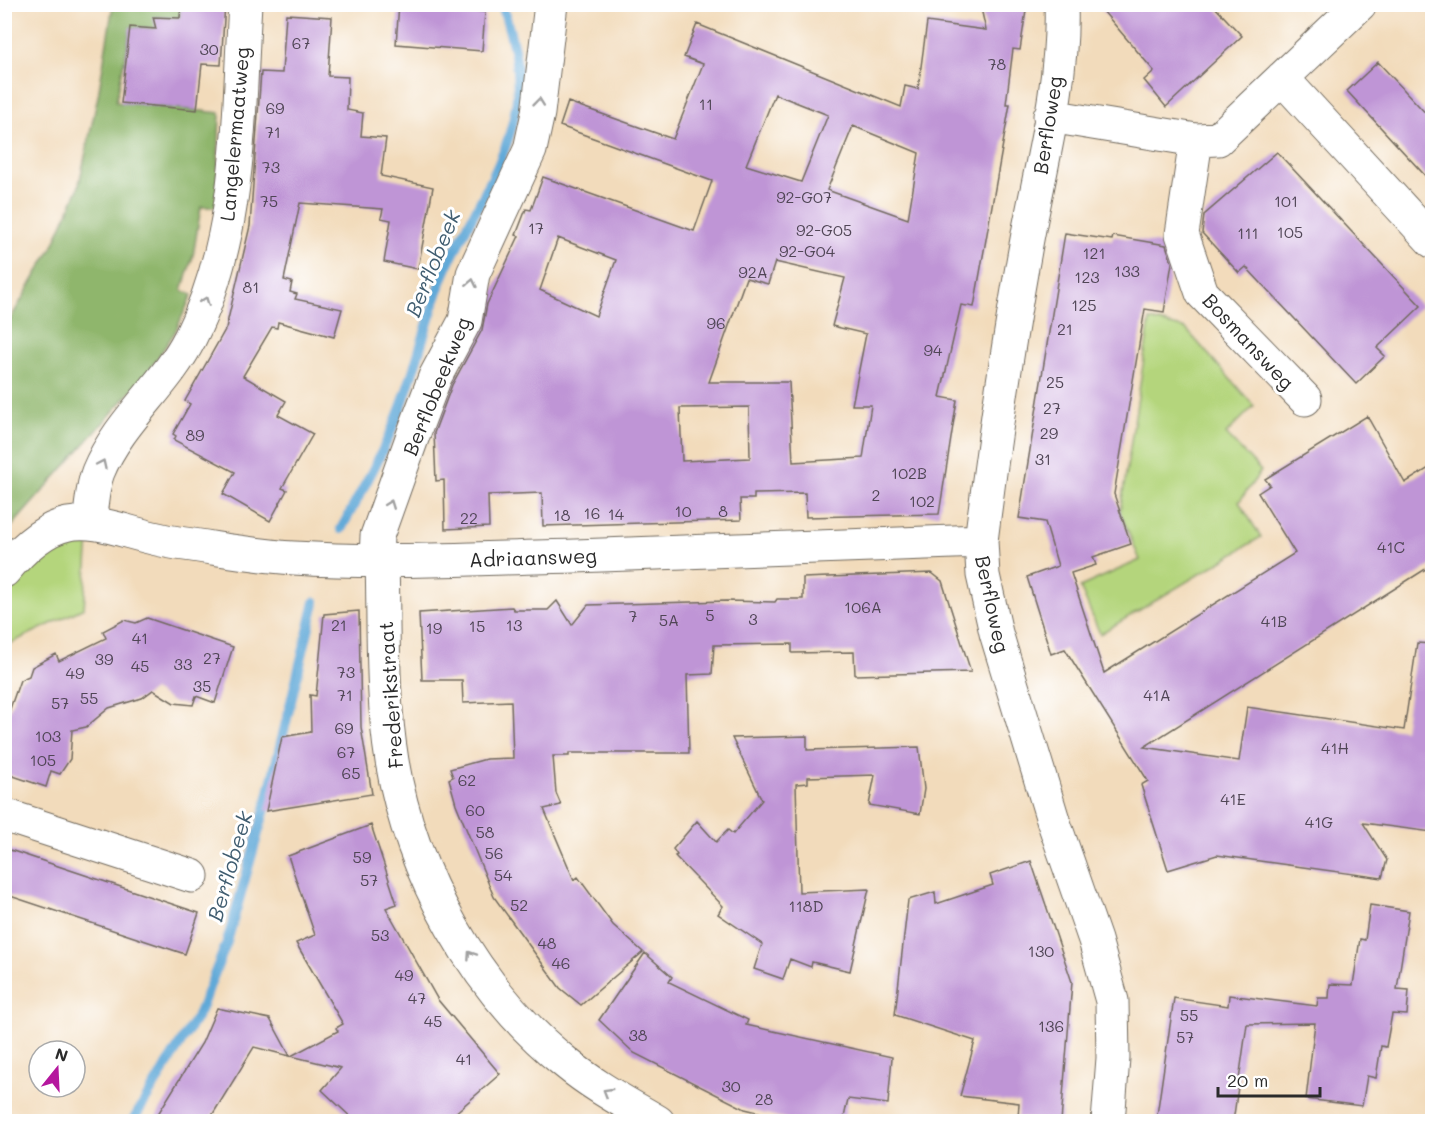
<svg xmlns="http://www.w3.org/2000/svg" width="1437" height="1126" font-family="Mali,sans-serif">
<rect width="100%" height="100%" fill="#fff"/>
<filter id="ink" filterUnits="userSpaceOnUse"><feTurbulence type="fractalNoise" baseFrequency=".0167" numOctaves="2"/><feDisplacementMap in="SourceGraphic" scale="12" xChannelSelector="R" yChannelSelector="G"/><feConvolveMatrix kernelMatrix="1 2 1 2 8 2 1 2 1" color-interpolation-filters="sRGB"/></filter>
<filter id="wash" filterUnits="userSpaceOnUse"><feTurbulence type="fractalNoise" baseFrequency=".008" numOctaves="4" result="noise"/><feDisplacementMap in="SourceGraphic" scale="24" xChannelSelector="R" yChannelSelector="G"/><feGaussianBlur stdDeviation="1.35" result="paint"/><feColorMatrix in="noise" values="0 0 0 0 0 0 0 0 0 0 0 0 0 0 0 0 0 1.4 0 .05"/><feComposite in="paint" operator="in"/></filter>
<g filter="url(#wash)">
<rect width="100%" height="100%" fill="#f2dbbb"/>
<!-- green -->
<path fill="#b4d57c" stroke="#708054" stroke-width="1.5" d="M1150,320l36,9 68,77 -28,28 35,37 -22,31 22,35 -161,97 -20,-47 60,-27 -20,-48z
M89,537l-5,71 -79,38 -1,-49 3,-4c26,-31 41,-50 82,-56z"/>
<!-- forest -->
<path fill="#8fb66c" stroke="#5d704c" stroke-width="1.5" d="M113,5h68l-1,13 -23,-1 -1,12 -25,-2 -15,75 104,11 -4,94h-15l-8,49 -11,34 10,5 -17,37 -27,40 -143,162v-206l47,-80 26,-59 20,-93z"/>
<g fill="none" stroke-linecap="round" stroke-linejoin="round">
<!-- stream -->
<path stroke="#60a9d8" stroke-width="10" d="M341,529c22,-40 44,-79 60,-122 16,-43 26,-87 42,-130 23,-57 63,-108 73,-170 6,-37 -4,-68 -14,-103
M132,1122l67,-109 28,-71 38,-133 50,-207"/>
</g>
<g id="blocks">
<!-- building -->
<path fill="#bf95d6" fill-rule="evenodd" d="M181,4h44l-4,61 -19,-1 -5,46 -76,-7 9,-76 26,2 -3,-12 27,1z
M399,4h76l-1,7 11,1 -3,39 -86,-7z
M980,4h47l-7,46 -7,-1 -7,55h4l-36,203 -13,-2 -21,92 17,3 -18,114 -133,3 -1,-24 -51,1v5h-14l1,21 -198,6 -1,-33 -54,2 1,32 -44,2 -1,-49 -8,1 -2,-48 18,-48 30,-55 5,-26 32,-68 -3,-1 10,-26 5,1 12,-33 151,54 18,-50 -152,-55 8,-24 105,37 30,-75 -19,-7 13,-33 204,83 4,-21 13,3 9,-67 59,8zM775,94l53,21 -27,67 -55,-17zM853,126l66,27 -11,66 -81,-29zM558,238l58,22 -20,56 -56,-26zM775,262l70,16 -13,48 34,8 -14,71h19l-8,53 -70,4 -4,-80h-80l37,-104 22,6zM749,407l1,51 -68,3 -2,-53z
M1097,4h115l30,32 -76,71 -22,-27 10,-9z
M286,14l46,3 -4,59 20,1 -1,33 16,3 -2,23 25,2 -5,38 52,11 -15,82 -34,-7 7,-42 -10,-2 2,-9 -83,-6 -16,77 8,2 -2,10 7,2 -2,5 47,10 -8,28 -56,-15 -1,6 -5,-1 -29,49 43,25 -8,14 35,19 -31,54 5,2 -17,31 -47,-27 12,-22 -61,-32 2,-4 -3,-2 17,-30 -5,-3 41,-73 24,-102 11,-154 21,1z
M1378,62l54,58v63l-85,-92z
M1277,152l144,154 -44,42 8,8 -29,28 -110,-117 -7,6 -37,-40 2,-18z
M1065,233l47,7 1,-4 53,9 6,18 -8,49 -19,-3 -31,185 17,50 -38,13 3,8 -25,8 33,100 191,-120 -37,-60 12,-8 -5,-6 102,-63 38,67 27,-17v99l-288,182 95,14 8,-54 157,23 13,-87 15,1v188l-69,-9 24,37 -5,18 -165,-23 -49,15 -27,-85 7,-4 -83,-132 -14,5 -24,-77 31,-11 -13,-44 -26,-4z
M932,573l10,8 29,91 -116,3 -1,-23 -62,1v-9l-78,1 -2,29 -25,1 2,78h-120v3h-16l3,37 5,12 -17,4 30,71 4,-3 35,48 30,27 -62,53 -21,-17 -66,-91 -38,-93 -7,-25 4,-2 -3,-8 36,-10 27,-1 -2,-57 -48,2 -1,-23h-40l-3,-67 93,-6 2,3h34l9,-9 15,24 16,-20 138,-4 49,1 2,-3h26v-21z
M359,611l2,116 11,67 -106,17 16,-74 29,-5 -1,-37 6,1 8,-82z
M147,618l86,29 -18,56 -19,-7 -3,9 -19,-2 -21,-13 -11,8 -33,10 -23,19 -14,3 -2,29 -10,15 -9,-3 -5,16 -42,-14v-47l16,-46 9,-4 3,-9 24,-13 3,7 47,-23 -3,-7 21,-11 12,3z
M807,736v14l112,-3 5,42 -4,25 -51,-9 6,-30 -67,2v6l-12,1 3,108 70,-3 -19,82 -38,-9 -1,5 -21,-8 -7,20 -29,-10 8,-25 -44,-30 5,-8 -48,-50 2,-1 -4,-6 24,-28 19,21 12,-12 5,4 29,-34 -30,-62z
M371,825l26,79 -11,4 52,92 62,74 -55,48h-89l-34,-32 19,-22 -50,-12 47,-25 -2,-3 7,-4 -47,-81 19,-8 -27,-79z
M4,848l195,65 -14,41 -181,-60z
M1031,861l41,121 -11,140 -43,-4 1,-15 -59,-7 15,-55 -80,-26 13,-115 27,-8 1,12 57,-19 -3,-10z
M1370,905l39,6 -12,78 12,1 -2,25 -15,-1 -6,33 -5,-1 -5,32 -9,-2 -5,30 -56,-7 9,-76 -68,1 -14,98h-77l18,-124 54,8 1,-11 88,11 1,-8h11l1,-14 23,1 7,-46 5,1z
M645,953l27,24 -3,5 79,38 -2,5 146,32 -4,47 -40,-5 -5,23h-44l-54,-13 -111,-56 -35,-33z
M217,1008l53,11 20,37 -36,-9 -46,75h-55l49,-79z"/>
</g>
</g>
<g filter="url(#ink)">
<use href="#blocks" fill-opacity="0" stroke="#71695d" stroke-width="1.5"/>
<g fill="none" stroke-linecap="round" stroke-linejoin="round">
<!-- minor casing -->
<g stroke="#71695d" stroke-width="35">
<path id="minor" d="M1061,4c3,75 -19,157 -33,230 -19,102 -34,204 -47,307l2,34 13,58 57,187 42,120 17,61 1,57 -5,64
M1282,78l150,163
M1050,116l146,24 22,-1 142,-135
M1196,140l-14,94 20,59 103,106
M89,521c3,-15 3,-34 9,-49 21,-51 67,-85 92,-134 52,-103 48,-222 55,-334
M376,560l1,-24 39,-109 19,-50 30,-56 8,-47 57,-124 8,-37 13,-109
M382,561c2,66 -1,134 10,200 19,113 83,229 174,302 28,23 60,40 92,59
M4,571c67,-82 99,-37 181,-27 36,5 73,12 109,14 93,6 187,0 281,-2 135,-4 270,-10 406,-15
M4,815l188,61"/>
</g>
<!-- minor -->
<use href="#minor" stroke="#fff" stroke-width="33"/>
</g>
<!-- one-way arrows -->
<defs><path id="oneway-chevron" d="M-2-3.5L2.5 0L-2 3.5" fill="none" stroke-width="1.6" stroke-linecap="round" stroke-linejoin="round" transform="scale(1.5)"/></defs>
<g stroke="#a0a0a0">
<use href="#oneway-chevron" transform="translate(539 102) rotate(-84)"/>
<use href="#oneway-chevron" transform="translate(472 283) rotate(-78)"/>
<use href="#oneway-chevron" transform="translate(205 301) rotate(-69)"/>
<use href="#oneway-chevron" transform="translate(102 464) rotate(-65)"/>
<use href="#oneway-chevron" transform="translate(390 504) rotate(-69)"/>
<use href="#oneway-chevron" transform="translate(471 955) rotate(-124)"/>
<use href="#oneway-chevron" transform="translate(607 1092) rotate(-149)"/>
</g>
</g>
<g text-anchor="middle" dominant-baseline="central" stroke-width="6" stroke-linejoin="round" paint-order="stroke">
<!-- number labels -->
<g font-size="16" fill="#504656">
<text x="301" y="42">67</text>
<text x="209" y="48">30</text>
<text x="997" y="63">78</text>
<text x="706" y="103">11</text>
<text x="275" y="107">69</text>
<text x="273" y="131">71</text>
<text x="271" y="166">73</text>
<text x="804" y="196">92-G07</text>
<text x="269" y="200">75</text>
<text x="1286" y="200">101</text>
<text x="536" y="227">17</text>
<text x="824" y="229">92-G05</text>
<text x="1290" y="231">105</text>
<text x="1248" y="232">111</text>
<text x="807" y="250">92-G04</text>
<text x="1094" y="252">121</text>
<text x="1127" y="270">133</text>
<text x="753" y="271">92A</text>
<text x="1087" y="276">123</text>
<text x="251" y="286">81</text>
<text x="1084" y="304">125</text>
<text x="716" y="322">96</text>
<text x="1065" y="328">21</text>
<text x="933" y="349">94</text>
<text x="1055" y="381">25</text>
<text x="1052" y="407">27</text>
<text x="1049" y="432">29</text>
<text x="195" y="434">89</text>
<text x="1043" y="458">31</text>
<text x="909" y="472">102B</text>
<text x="876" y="494">2</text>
<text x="922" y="500">102</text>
<text x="683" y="510">10</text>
<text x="723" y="510">8</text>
<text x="592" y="512">16</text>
<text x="616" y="513">14</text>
<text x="562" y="514">18</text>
<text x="469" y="517">22</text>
<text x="1391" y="546">41C</text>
<text x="863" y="606">106A</text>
<text x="710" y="614">5</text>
<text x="633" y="615">7</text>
<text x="753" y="618">3</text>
<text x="669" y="619">5A</text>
<text x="1274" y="620">41B</text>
<text x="339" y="624">21</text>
<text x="514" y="624">13</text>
<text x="477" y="625">15</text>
<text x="434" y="627">19</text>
<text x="140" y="637">41</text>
<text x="212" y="657">27</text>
<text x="104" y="658">39</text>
<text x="183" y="663">33</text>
<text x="140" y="665">45</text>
<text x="346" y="671">73</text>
<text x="75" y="672">49</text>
<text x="202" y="685">35</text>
<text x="345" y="694">71</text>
<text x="1157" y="694">41A</text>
<text x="89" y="697">55</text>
<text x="60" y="702">57</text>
<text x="344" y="727">69</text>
<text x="48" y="735">103</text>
<text x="1335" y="747">41H</text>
<text x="346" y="751">67</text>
<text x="43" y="759">105</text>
<text x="351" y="772">65</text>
<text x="467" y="779">62</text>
<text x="1233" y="798">41E</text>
<text x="475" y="809">60</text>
<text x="1319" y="821">41G</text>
<text x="485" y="831">58</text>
<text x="494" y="852">56</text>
<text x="362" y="856">59</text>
<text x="503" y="874">54</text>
<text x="369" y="879">57</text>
<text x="519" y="904">52</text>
<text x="806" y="905">118D</text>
<text x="380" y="934">53</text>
<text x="547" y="942">48</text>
<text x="1041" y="950">130</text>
<text x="561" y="962">46</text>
<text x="404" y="974">49</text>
<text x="417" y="997">47</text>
<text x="1189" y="1014">55</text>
<text x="433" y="1020">45</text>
<text x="1051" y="1025">136</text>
<text x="638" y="1034">38</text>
<text x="1185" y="1036">57</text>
<text x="464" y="1058">41</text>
<text x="731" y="1085">30</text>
<text x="764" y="1098">28</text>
</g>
<!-- street labels -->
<g font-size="20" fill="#2b2b2b" stroke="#fff">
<text transform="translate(1047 125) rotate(-81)">Berfloweg</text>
<text transform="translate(234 134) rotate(-85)">Langelermaatweg</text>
<text transform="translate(1249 341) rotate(47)">Bosmansweg</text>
<text transform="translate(436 386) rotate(-68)">Berflobeekweg</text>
<text transform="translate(533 557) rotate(-2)">Adriaansweg</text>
<text transform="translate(993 604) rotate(78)">Berfloweg</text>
<text transform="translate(390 695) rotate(-94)">Frederikstraat</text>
</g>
<!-- water labels -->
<g font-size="21" font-style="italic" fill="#405d70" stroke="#fff">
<text transform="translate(432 263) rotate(-68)">Berflobeek</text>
<text transform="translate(229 866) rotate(-74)">Berflobeek</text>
</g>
</g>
<!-- margin -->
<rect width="1437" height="1126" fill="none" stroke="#fff" stroke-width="24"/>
<!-- north arrow -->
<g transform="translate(57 1069) rotate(18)"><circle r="28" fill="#ffffff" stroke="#aaaaaa" stroke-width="1.5"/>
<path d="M0-4.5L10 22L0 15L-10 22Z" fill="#b5179e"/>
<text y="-9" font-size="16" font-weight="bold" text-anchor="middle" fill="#2b2b2b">N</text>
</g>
<!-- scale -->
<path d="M1218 1087v9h102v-9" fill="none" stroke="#2b2b2b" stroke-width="3"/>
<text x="1227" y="1087" font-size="18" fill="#2b2b2b" stroke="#ffffff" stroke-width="4.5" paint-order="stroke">20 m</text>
</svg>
